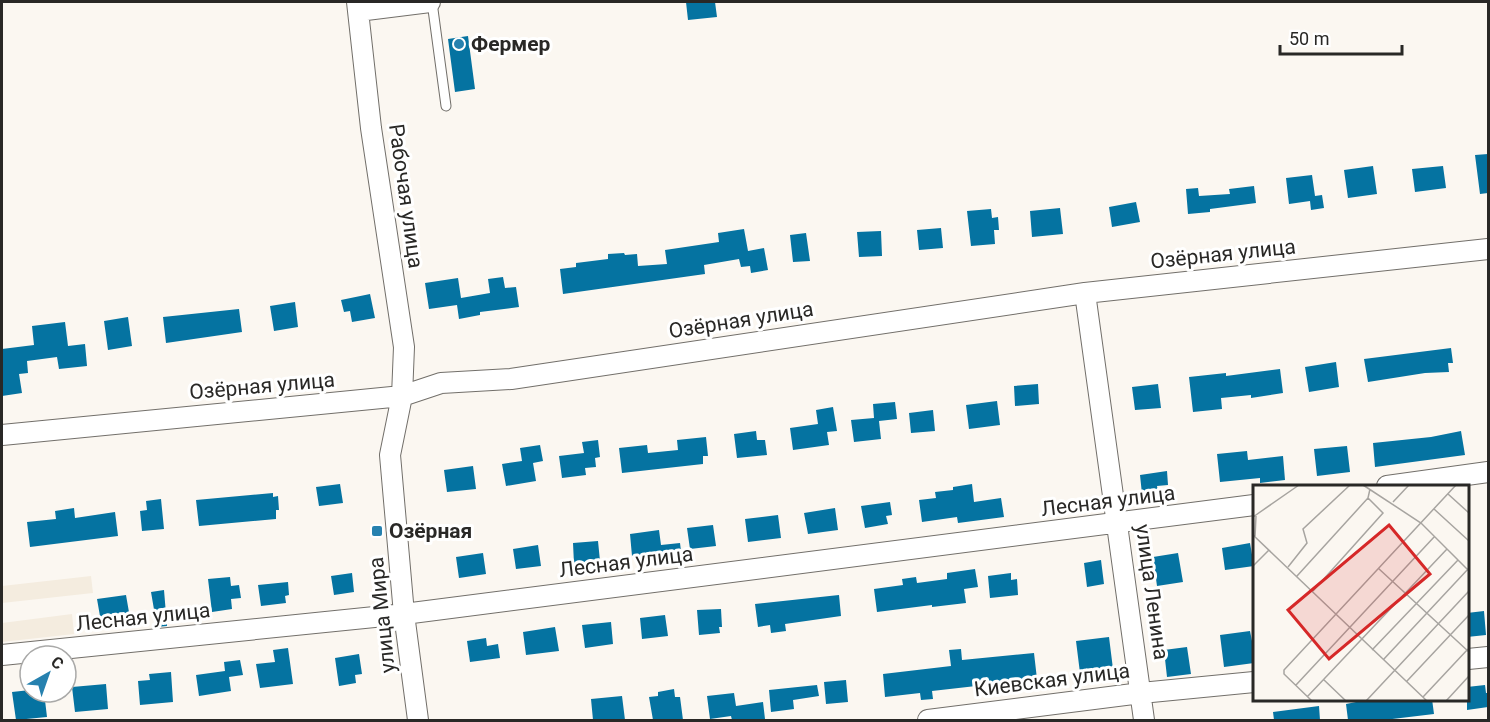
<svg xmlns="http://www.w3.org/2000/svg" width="1490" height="722" font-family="Roboto,sans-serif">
<rect width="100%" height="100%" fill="#fbf7f1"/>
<!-- built -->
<path fill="#f4ecdf" d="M91,576l2,17 -91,10v-17z
M72,614l2,20 -72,8v-19z"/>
<!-- building -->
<path fill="#0573a1" d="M686,2h29l2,15 -29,3z
M468,36l7,53 -20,3 -7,-53z
M1488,154v39l-8,1 -5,-39z
M1373,166l4,28 -29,4 -4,-28z
M1443,166l3,22 -31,4 -3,-23z
M1312,175l3,21 7,-1 2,13 -13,2 -1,-9 -21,3 -3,-26z
M1254,186l2,17 -46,6v3l-22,2 -2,-25 12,-1 1,8 31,-2 -1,-5z
M1136,202l4,20 -28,5 -3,-20z
M1060,208l3,26 -31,3 -2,-26z
M991,209l1,9 6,-1 1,13h-5l1,14 -24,2 -4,-35z
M941,228l2,20 -24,2 -2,-20z
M744,229l4,22 16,-3 4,22 -17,3 -1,-7 -9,1 -2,-8 -35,6 1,9 -142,20 -3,-25 16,-2v-4l32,-4v-5l16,-1 1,2 12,-1 1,12 29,-2 -2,-14 54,-8 -1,-9z
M881,231l1,25 -23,1 -2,-25z
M806,233l4,28 -17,1 -3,-27z
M503,277l2,11 11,-1 3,20 -39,5v3l-21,4 -2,-14 -28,4 -4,-26 33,-5 3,20 29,-5 -2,-14z
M370,294l5,24 -23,4 -2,-11 -6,1 -3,-12z
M295,302l3,25 -24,4 -4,-25z
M239,309l3,23 -76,11 -3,-26z
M128,317l4,29 -24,4 -4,-29z
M65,322l3,24 17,-2 2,22 -28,3 -2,-12 -30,4 1,12 -9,1 3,19 -20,3v-47l32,-4 -2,-19z
M1451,348l2,15h-5l1,9 -24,1 -57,9 -4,-23z
M1336,362l3,25 -30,5 -4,-25z
M1280,369l3,24 -32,5v-3l-30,3 1,11 -29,3 -4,-35 37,-4v3z
M1038,384l1,20 -24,2 -1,-20z
M1158,384l3,24 -26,2 -3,-23z
M997,401l3,24 -31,4 -3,-24z
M895,402l2,17 -18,2 2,18 -27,3 -3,-22 23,-2 -1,-14z
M833,407l4,24 -10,1 2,13 -36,5 -3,-22 28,-4 -2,-14z
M933,410l2,21 -24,2 -2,-20z
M756,431l1,9h8l2,15 -30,3 -3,-24z
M1461,431l4,24 -90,12 -2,-24 58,-6z
M706,437l2,19h-5v8l-81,9 -3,-25 28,-3 1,8 30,-3 -1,-10z
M598,440l2,17 -5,1 1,9 -11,1 1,7 -24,3 -3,-22 25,-3 -2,-11z
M540,445l3,16 -10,2 3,18 -30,5 -4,-22 20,-3 -2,-13z
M1347,446l3,26 -33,4 -3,-27z
M1247,451l1,9 35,-4 2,24 -25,3v-5l-40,4 -3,-28z
M473,466l3,23 -29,3 -3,-22z
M1167,471l1,14 -11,1 1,6 -16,2 -2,-19z
M340,484l3,19 -24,3 -3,-19z
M972,484l2,18 27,-4 3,19 -46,6 -1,-6 -35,5 -3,-22 17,-2 -1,-6 18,-2v-3z
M273,493v4l5,-1 1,14h-3v9l-77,7 -3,-26z
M161,499l3,30 -22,2 -2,-20 7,-1 -1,-9z
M890,502l2,13 -6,1 2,8 -23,4 -4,-22z
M74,508l1,10 40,-6 3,24 -88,11 -3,-25 29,-3 -1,-8z
M835,508l3,22 -30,4 -4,-21z
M778,515l3,23 -33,4 -3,-23z
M713,525l3,21 -26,3 -3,-21z
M659,530l2,15 19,-2 2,16 -25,3 -1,-9 -24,3 -2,-22z
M598,541l2,20 -26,3 -1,-21z
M1250,543l4,23 -29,4 -3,-22z
M538,545l3,21 -25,3 -3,-20z
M483,553l3,21 -27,4 -3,-21z
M1178,553l5,29 -26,4 -4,-29z
M1101,560l3,24 -17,3 -3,-24z
M975,569l3,18 -14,2 2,14 -34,4v-2l-55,7 -3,-23 29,-4 -1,-6 14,-2 1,6 30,-4v-6z
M352,573l2,19 -20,3 -3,-19z
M1011,573v7l6,-1 1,16 -28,3 -2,-22z
M230,577l1,9 8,-1 2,13 -10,1 1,10 -20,3 -4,-33z
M288,582l1,13 -4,1 1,7 -25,3 -3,-21z
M164,590l3,36 -10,1 -6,-35z
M126,595l4,23 -29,4 -4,-23z
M839,595l2,21 -56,8 1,7 -15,2 -1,-8 -12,2 -3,-23z
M721,609l1,18h-3l1,6 -21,2 -2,-25z
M1484,611l2,24 -19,2v-24z
M665,615l3,21 -26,3 -2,-21z
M611,622l2,22 -28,4 -3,-23z
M555,627l4,24 -33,4 -3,-23z
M1250,631l4,20v12l-30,4 -4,-32z
M1109,637l4,32 -33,4 -4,-32z
M486,638l1,8 11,-2 2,14 -30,4 -3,-21z
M1187,647l4,27 -24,3 -3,-27z
M288,648l5,36 -33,4 -4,-24 19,-2 -2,-12z
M961,649l1,11 72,-7 3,26 -105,12 1,8 -12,1 -1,-7 -35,4 -2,-23 68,-8 -2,-16z
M359,654l3,20 -7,1 1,8 -17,3 -4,-28z
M240,660l3,15 -14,2 2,14 -32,5 -3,-21 29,-4 -1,-9z
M171,672l2,30 -33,3 -2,-24 12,-1 -1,-6z
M846,680l2,22 -22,2 -2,-22z
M106,684l2,25 -33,3 -3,-25z
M817,685l2,11 -26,4 1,9 -23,3 -2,-22z
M1485,685l1,8h2v14l-21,3v-23z
M674,689l1,8h5l3,23h-30l-4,-23 9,-1v-4z
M30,690v2h14l3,25 -31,3 -4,-28z
M734,693l2,13 27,-4 2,17 -33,1 -1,-4 -21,3 -3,-23z
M622,696l3,24h-32l-2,-21z
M1371,699h61l2,15 -50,6h-36l-2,-16z
M1319,706l1,14h-46l-1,-8z"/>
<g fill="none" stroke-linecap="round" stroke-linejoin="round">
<!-- lane casing -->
<g stroke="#726f6a" stroke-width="11">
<path id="lane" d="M432,2l14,104"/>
</g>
<!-- street casing -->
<g stroke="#726f6a" stroke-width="22">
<path id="street" d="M357,2l14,126 33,219 -2,49 -12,59 14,159 14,106
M358,11l72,-9
M1085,293l59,427
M2,435l400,-39 39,-13 70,-4 574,-86 403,-44
M1387,486l101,-14
M2,655l402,-41 850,-109
M1468,659l20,-2
M928,720l213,-27 113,-11"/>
</g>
<!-- lane -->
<use href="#lane" stroke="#fff" stroke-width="9"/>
<!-- street -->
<use href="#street" stroke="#fff" stroke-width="20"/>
</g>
<!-- markers -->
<g fill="#2681af" stroke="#fff" stroke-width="2">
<circle cx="459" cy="44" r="6"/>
<rect x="371" y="525" width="12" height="12" rx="3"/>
</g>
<g text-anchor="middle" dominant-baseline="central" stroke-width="6" stroke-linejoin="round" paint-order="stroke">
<!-- poi labels -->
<g font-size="21" font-weight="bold" fill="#292826" stroke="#fff" text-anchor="start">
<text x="471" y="44">Фермер</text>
<text x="389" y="531">Озёрная</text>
</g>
<!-- street labels -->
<g font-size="21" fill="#292826" stroke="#fff">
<text transform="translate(406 196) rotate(82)">Рабочая улица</text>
<text transform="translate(1223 254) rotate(-6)">Озёрная улица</text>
<text transform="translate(741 320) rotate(-9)">Озёрная улица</text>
<text transform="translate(262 386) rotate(-5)">Озёрная улица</text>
<text transform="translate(1108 501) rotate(-7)">Лесная улица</text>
<text transform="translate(626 562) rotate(-7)">Лесная улица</text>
<text transform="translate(1152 592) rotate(82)">улица Ленина</text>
<text transform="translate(382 615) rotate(-96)">улица Мира</text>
<text transform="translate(143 617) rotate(-6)">Лесная улица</text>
<text transform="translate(1052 680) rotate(-7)">Киевская улица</text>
</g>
</g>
<!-- overview -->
<g transform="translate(1253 485)">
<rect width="216" height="216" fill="#fbf7f1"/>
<path fill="none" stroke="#a7a4a0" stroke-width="1.5" d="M110,0l58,38 48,48M195,9l21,19M140,17l16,-17M181,24l35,32M0,32l46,-32M0,50l174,166M2,52l1,-21M0,81l16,-16M35,82l19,-24 -4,-14 47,-44M125,83l91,84M44,91l71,-78 2,-9M60,106l70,-78 -15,-15M119,165l86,-90M130,175l86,-92M70,194l23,22M154,196l62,-66M43,200l139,-149M54,212l140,-148M170,212l45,-48M59,216l-28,-27v-4l172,-185M113,216l103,-110M193,216l23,-25"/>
<path fill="#d62828" fill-opacity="0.15" stroke="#d62828" stroke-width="3" d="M136,40l41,49 -101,85 -41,-49z"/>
<rect width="216" height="216" fill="none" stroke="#292826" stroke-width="3"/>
</g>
<!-- border -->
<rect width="1490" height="722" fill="none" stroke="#292826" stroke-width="6"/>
<!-- north arrow -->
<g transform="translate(48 674) rotate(40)"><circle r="28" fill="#ffffff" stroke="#a9a9a8" stroke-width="1.5"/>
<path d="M0-4.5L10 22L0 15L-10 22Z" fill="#2681af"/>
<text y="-9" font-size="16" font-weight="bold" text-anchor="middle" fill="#292826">С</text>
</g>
<!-- scale -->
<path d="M1280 45v9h122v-9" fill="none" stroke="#292826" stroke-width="3"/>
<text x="1289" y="45" font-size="18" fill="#292826" stroke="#ffffff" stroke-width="4.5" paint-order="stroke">50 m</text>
</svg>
